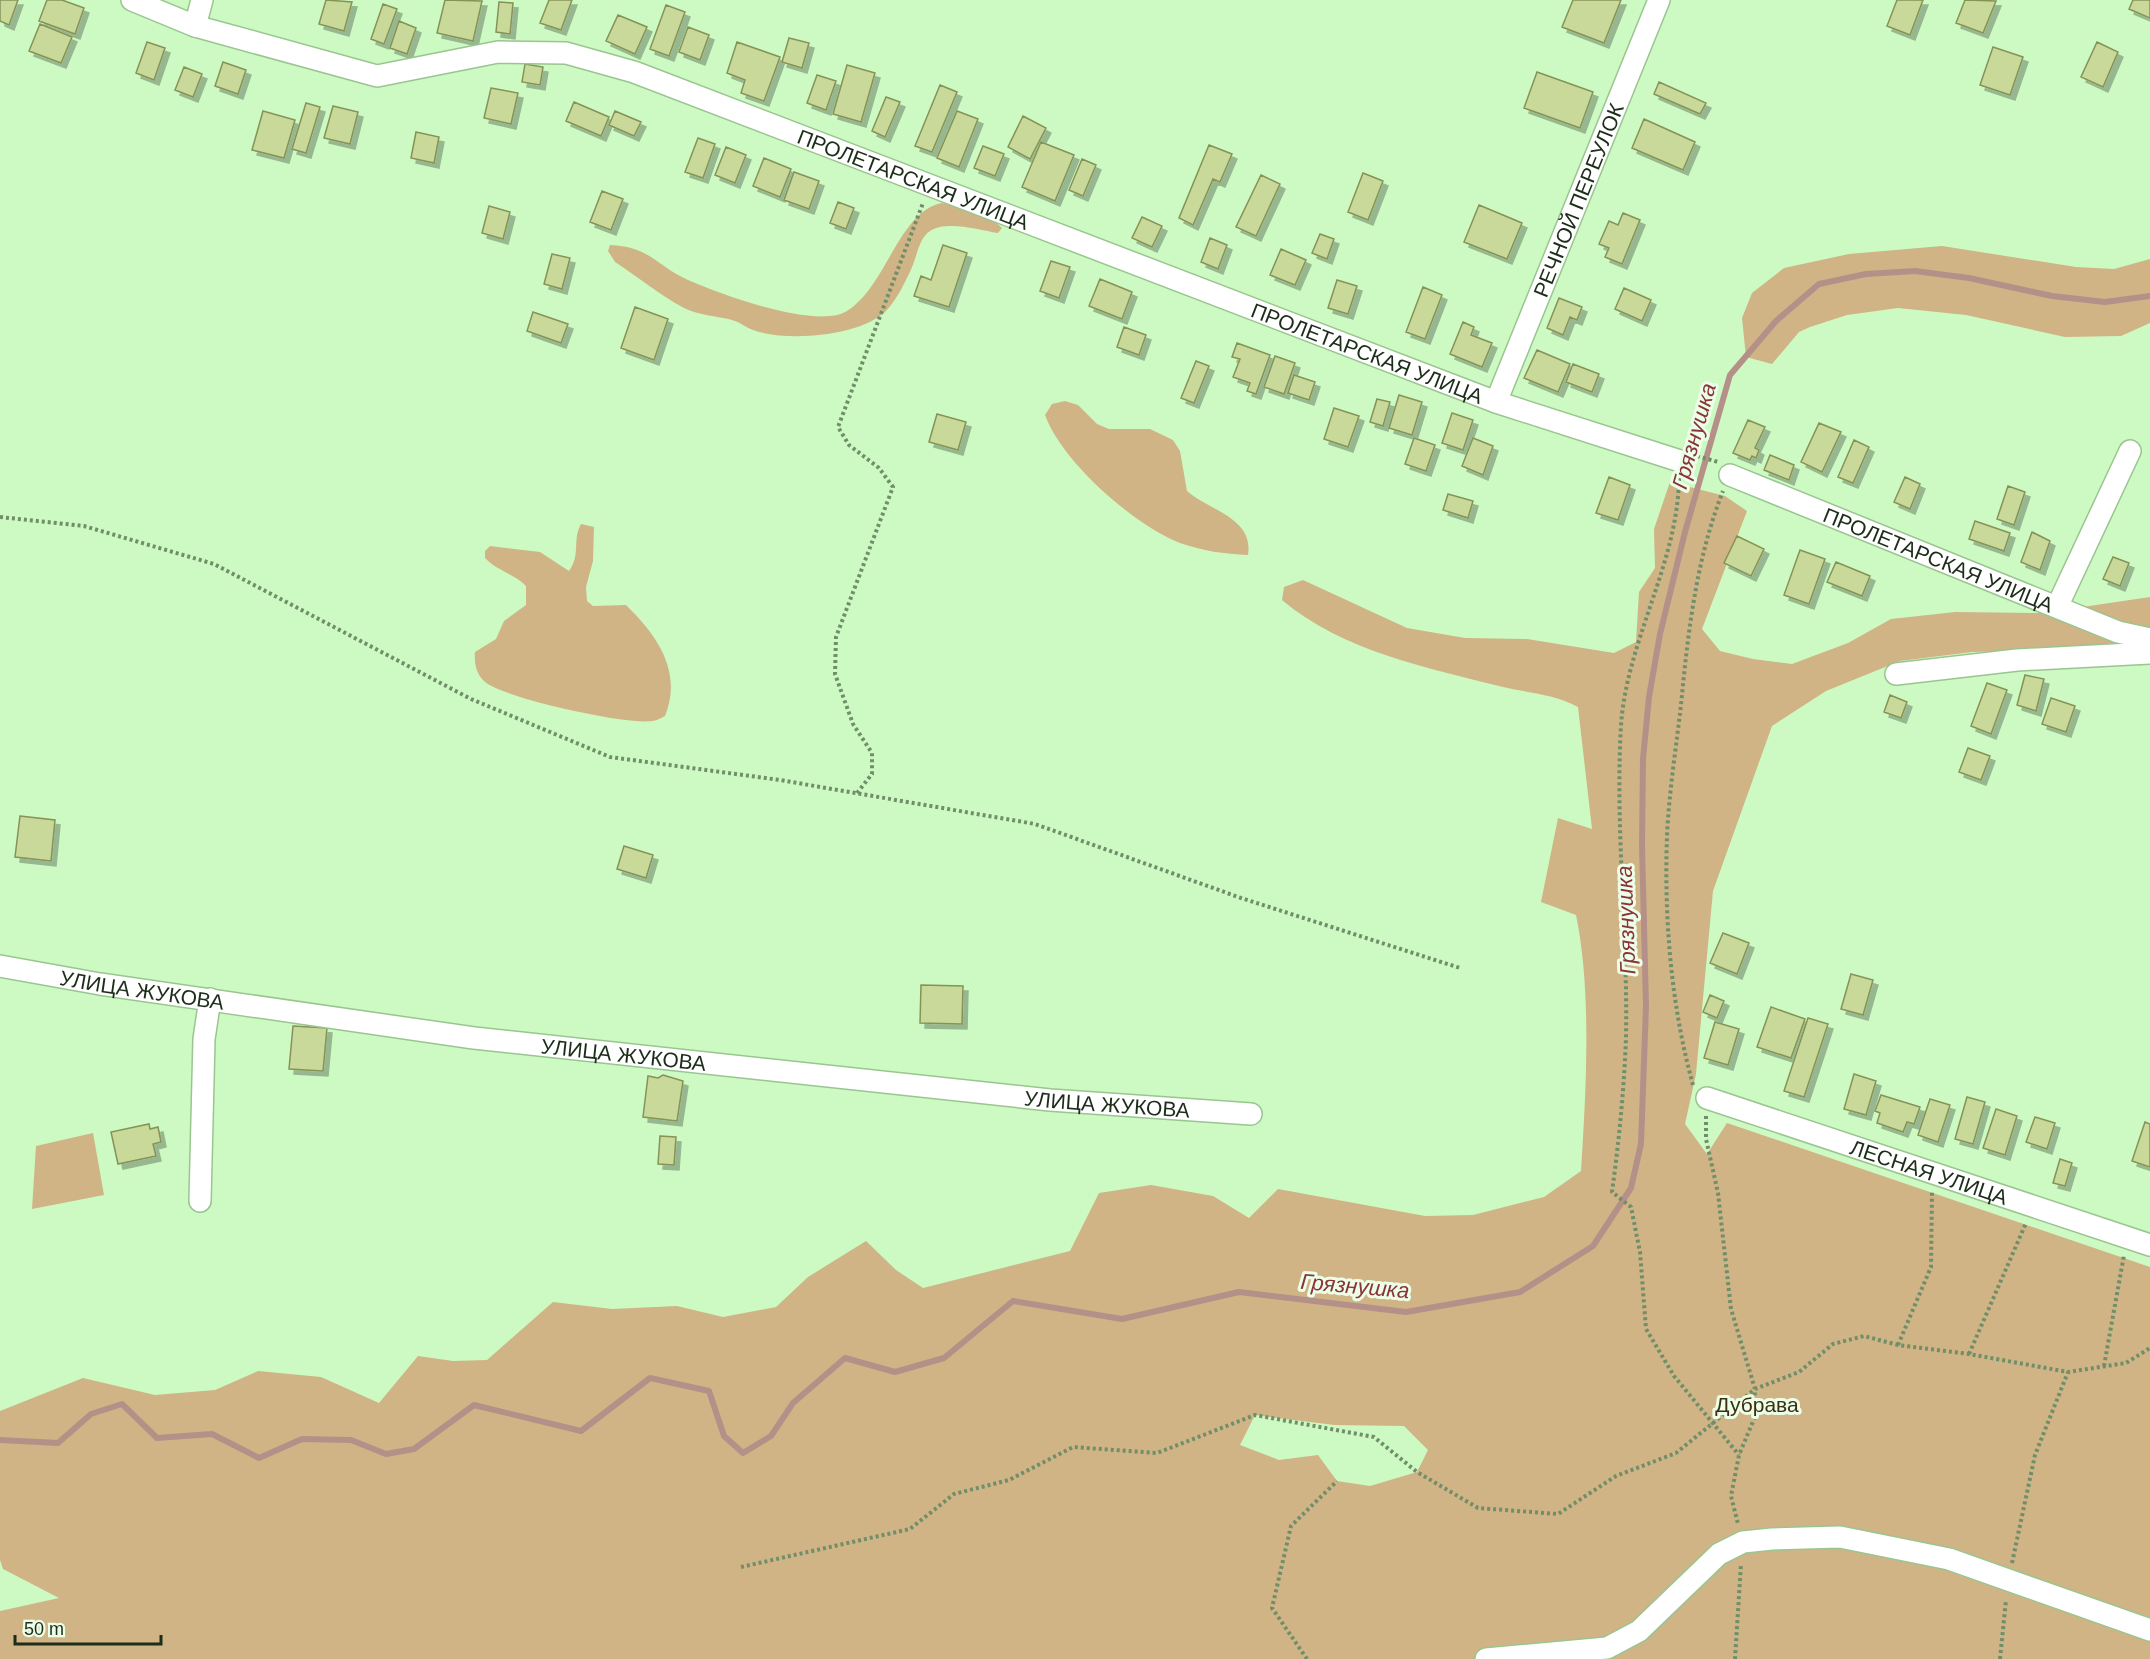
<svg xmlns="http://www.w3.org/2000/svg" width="2150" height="1659" font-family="Helvetica,sans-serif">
<defs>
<filter id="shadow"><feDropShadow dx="5" dy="5" stdDeviation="0" flood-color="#0004"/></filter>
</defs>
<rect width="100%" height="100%" fill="#cdfac3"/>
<!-- green -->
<path fill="#d0b485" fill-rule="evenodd" d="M942,203c23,5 43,8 60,25l-4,5c-19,-3 -51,-13 -68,-2 -11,7 -13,25 -18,36 -6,14 -15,32 -25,43 -26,27 -101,32 -134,20 -8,-3 -13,-8 -21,-10 -15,-4 -35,-5 -48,-12 -24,-13 -46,-31 -69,-46l-7,-11 2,-6c41,2 45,20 78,35 32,14 128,50 159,31 39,-24 52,-100 95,-108z
M1942,246l134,21 38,2 36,-10v64l-29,13 -56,1 -99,-22 -68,-7 -51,7 -37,12 -11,5 -27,32 -26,-7 -4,-39 10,-25 32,-25 65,-14z
M1065,401l13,4 19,19 12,5h41l23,11 7,11 7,40c23,20 67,27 61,64 -24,-1 -45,-4 -68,-12 -46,-18 -118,-81 -135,-128l7,-11z
M1670,482l55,14 22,15 -45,118 18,22 33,8 39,5 56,-21 43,-24 64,-7 87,1 108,-16v41l-34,10 -144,4 -72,9 -74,30 -54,35 -59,165 -17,183 -11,50 22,30 20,-31 423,144v392h-2150v-48l59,-13 -56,-29 -3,-9v-149l83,-33 72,17 60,-5 43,-19 63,6 58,26 39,-47 35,5 34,-1 66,-58 59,7 65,-3 46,11 53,-10 32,-30 58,-36 30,29 27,18 147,-37 29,-58 52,-8 62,11 36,22 29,-29 147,27 48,-1 71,-18 37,-26c5,-80 11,-179 -5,-256l-35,-13 17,-84 34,11 -14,-122c-24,-13 -49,-14 -75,-20 -75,-19 -161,-36 -221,-87l2,-13 19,-7 104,48 58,10 62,1 87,14 22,-11 3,-50 16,-24 -1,-39zM1255,1415l79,10 70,1 24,24 -11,22 -47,14 -33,-5 -19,-26 -39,5 -39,-15z
M581,524l13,3 -1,34 -7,26 1,14 6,5 33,-1c31,30 57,67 39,111 -4,2 -9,5 -13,5 -26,4 -148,-23 -167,-39 -9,-8 -11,-19 -10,-30l21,-13 8,-18 22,-16v-19c-12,-12 -30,-16 -41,-28v-7l5,-5 50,6 29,19c12,-16 3,-31 12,-47z
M93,1133l11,62 -72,14 4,-63z"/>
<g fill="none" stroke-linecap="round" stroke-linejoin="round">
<!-- stream -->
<path stroke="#b59089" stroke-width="6" d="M0,1440l58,3 33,-29 31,-10 35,34 55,-4 47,24 43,-19 49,1 35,14 28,-5 60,-44 107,26 69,-53 59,13 15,45 19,17 28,-17 22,-33 52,-45 50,14 49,-14 69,-57 109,18 117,-27 167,20 114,-20 73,-46 38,-58 10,-44 5,-138 -4,-161 1,-86 6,-62 11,-63 25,-102 45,-157 46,-54 43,-37 47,-10 49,-3 54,7 83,18 53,6 45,-6"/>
</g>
<!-- building -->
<path fill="#c9d999" stroke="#859357" stroke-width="1.5" filter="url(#shadow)" d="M0,0h18l-9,25 -9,-4z
M47,0h15l22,8 -9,26 -36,-13z
M326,0l26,2 -8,29 -25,-7z
M445,0l37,1 -9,40 -36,-8z
M549,0h23l-11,30 -21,-7z
M1573,0h48l-17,43 -42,-16z
M1897,0h26l-13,35 -23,-9z
M1965,0l31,1 -13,32 -27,-10z
M2133,0h17v18l-21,-9z
M499,2l14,1 -3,31 -14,-2z
M383,4l14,5 -13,35 -13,-5z
M666,5l19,7 -16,44 -19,-7z
M618,15l29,12 -12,27 -29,-13z
M399,21l17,7 -9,26 -17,-6z
M40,24l32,13 -11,26 -32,-12z
M688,27l21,8 -9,25 -21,-8z
M789,38l20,5 -7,25 -20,-6z
M147,42l18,6 -11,32 -18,-7z
M737,42l43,15 -16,44 -23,-8 4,-13 -18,-7z
M2097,42l21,10 -15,35 -22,-10z
M1993,47l30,10 -13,38 -30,-10z
M223,62l23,8 -8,24 -23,-8z
M525,64l18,3 -3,18 -18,-3z
M847,65l28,8 -14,49 -28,-8z
M184,67l18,7 -9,23 -18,-7z
M1537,72l56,20 -13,36 -56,-20z
M817,75l19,6 -10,29 -19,-7z
M1659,82l47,21 -6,11 -46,-20z
M940,85l17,7 -25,60 -17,-6z
M491,88l27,5 -7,31 -27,-6z
M886,97l14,5 -15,35 -13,-6z
M574,102l35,15 -8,19 -35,-15z
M306,103l14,4 -14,46 -14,-4z
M333,106l25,6 -8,32 -26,-6z
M263,111l32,9 -11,38 -32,-8z
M615,111l26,11 -7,14 -25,-11z
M957,111l21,8 -19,48 -22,-9z
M1023,116l23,12 -16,31 -22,-12z
M1644,119l51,23 -12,28 -51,-22z
M416,132l23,5 -5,26 -23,-5z
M698,138l17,6 -12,34 -18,-6z
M1041,142l33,13 -19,46 -33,-14z
M1209,145l23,9 -12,28 -7,-3 -20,46 -14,-7z
M983,146l21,8 -9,22 -21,-8z
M726,147l20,8 -11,28 -20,-8z
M764,158l27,11 -11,28 -27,-11z
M1082,159l14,6 -13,31 -14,-6z
M794,172l25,9 -10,28 -25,-9z
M1363,173l20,8 -15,39 -20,-8z
M1261,175l19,9 -24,52 -20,-9z
M602,191l21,8 -12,31 -21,-8z
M838,202l16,6 -8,21 -16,-6z
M1479,205l43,18 -15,36 -43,-17z
M489,206l21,6 -7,27 -21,-6z
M1623,213l17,7 -18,44 -17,-7 4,-9 -10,-4 10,-23 9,4z
M1142,217l20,9 -10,21 -20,-9z
M1320,234l14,5 -7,20 -15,-6z
M1210,238l17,7 -9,24 -17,-7z
M943,245l24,8 -18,54 -35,-11 7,-20 10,4z
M1281,249l25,11 -11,25 -25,-10z
M552,254l18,4 -8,31 -18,-5z
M1051,261l19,6 -11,31 -19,-7z
M1100,279l32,13 -10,27 -33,-13z
M1337,280l20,6 -9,28 -20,-6z
M1423,287l19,8 -17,44 -19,-7z
M1624,288l27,12 -9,21 -27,-12z
M1559,298l23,9 -5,13 -7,-3 -7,18 -16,-7z
M635,307l33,12 -14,41 -33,-12z
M533,312l35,12 -7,19 -34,-12z
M1463,322l11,5 -3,8 21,8 -10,24 -32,-13z
M1124,327l22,8 -7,20 -22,-8z
M1237,343l33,12 -14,39 -9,-3 3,-8 -17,-6 7,-18 -8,-2z
M1537,350l33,14 -12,28 -34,-14z
M1275,356l20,7 -11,31 -20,-7z
M1196,361l13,5 -15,37 -13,-5z
M1573,364l26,10 -7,18 -26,-10z
M1294,375l21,7 -6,18 -21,-7z
M1399,395l23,7 -10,33 -23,-7z
M1377,399l13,3 -7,24 -13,-4z
M1334,408l25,8 -11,31 -24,-8z
M1452,413l21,7 -10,30 -21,-7z
M937,414l29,8 -8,28 -29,-8z
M1748,420l17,7 -10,21 4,2 -3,8 -4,-2 -2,4 -17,-7z
M1819,423l22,9 -19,40 -21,-10z
M1414,438l21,7 -9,26 -21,-7z
M1473,438l20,8 -10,29 -21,-9z
M1854,440l15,7 -16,36 -15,-6z
M1770,455l24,10 -5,15 -25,-10z
M1609,477l21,8 -12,35 -22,-7z
M1905,477l15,7 -10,25 -16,-7z
M2008,486l17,6 -11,33 -17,-6z
M1448,494l25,7 -5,17 -25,-8z
M1975,521l35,12 -6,18 -35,-12z
M2032,532l18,9 -10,29 -19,-8z
M1737,536l27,13 -13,27 -27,-13z
M1800,550l25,9 -16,45 -25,-9z
M2113,557l16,6 -9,23 -17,-7z
M1836,562l34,14 -8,20 -35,-14z
M2025,675l19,4 -8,32 -19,-6z
M1987,683l20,7 -16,44 -20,-8z
M1890,695l17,7 -6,16 -17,-6z
M2051,698l24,8 -9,26 -24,-8z
M1968,748l22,8 -9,24 -22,-8z
M20,816l35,4 -4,41 -36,-4z
M624,846l29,9 -7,23 -29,-9z
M1723,933l26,10 -12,31 -27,-11z
M1851,974l22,6 -10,35 -22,-6z
M921,985l42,1 -1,38 -42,-1z
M1710,995l14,6 -7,17 -14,-6z
M1771,1007l34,12 -14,39 -34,-11z
M1808,1018l20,6 -24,73 -20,-6z
M1715,1022l24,7 -11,36 -24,-7z
M293,1026l34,2 -4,43 -34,-2z
M1854,1074l22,7 -10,34 -22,-6z
M663,1075l20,6 -6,40 -34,-4 5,-41 10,2z
M1881,1095l39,12 -6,17 -7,-2 -4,10 -26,-9 3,-10 -5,-2z
M1967,1097l18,5 -12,42 -18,-5z
M1930,1099l20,6 -12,37 -20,-7z
M1996,1109l21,7 -12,39 -22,-7z
M2035,1117l20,6 -8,26 -21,-7z
M2145,1122l5,2v43l-18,-6z
M149,1124l1,5 8,-2 3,15 -8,2 3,12 -38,8 -7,-32z
M660,1136l16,1 -2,28 -16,-1z
M2060,1159l12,4 -7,23 -12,-3z"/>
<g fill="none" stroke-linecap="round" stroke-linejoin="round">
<!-- minor casing -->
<g stroke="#9ac590" stroke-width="24">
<g id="minor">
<path id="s1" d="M132,0l63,26 182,50 121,-24 68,1 68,19 862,330 184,59"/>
<path d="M195,26l7,-26"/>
<path id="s2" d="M1496,402l163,-402"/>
<path id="s3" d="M1730,475l388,157 32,7"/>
<path d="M2057,607l73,-156"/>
<path d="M1896,674l121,-14 133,-7"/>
<path id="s4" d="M0,966l100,18 374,54 576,62 201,14"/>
<path id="s5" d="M1707,1098l443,147"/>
<path d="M200,1201l4,-162 6,-40"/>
<path d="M1486,1659l121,-11 32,-17 80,-77 24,-12 29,-3 68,-2 109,22 201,71"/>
</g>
</g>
<!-- path -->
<path stroke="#708e69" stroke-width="4" stroke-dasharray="3 3" stroke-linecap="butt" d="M1697,456l21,6
M1679,478c-1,85 -52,162 -58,247 -6,104 7,209 5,313 -2,52 -7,103 -14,154l19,15 9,45 6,77 28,47 65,79
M0,517l84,9 130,38 257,135 139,58 170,23 255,44 206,74 219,70
M857,793l15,-19v-21l-19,-29 -18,-50 1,-37 57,-150 -14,-19 -30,-23 -11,-18 85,-224
M1693,1085c-22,-79 -29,-167 -26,-249 2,-43 9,-88 14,-131 7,-72 15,-146 42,-214
M1706,1116v23l12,54 13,116 24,80 -1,30 -15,36 -8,41 7,28
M1898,1345l33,-78 1,-76
M1969,1354l57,-131
M2104,1366l20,-111
M2012,1563l23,-108 33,-83
M741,1567l169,-38 44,-35 55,-14 64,-33 84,6 98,-38 119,22 43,35 61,36 80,6 58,-38 60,-23 79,-64 44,-17 34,-28 31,-8 34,9 71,9 99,18 58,-9 24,-15
M1307,1659l-35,-51 19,-82 46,-45
M1735,1659l6,-95
M2000,1659l6,-59"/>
<!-- minor -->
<use href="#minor" stroke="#fff" stroke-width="21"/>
</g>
<g text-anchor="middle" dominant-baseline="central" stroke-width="6" stroke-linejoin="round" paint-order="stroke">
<!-- street labels -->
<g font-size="21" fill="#1c2d19" stroke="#ecfee8">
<text stroke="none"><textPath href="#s1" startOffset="818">ПРОЛЕТАРСКАЯ УЛИЦА</textPath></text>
<text stroke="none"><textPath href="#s2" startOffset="218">РЕЧНОЙ ПЕРЕУЛОК</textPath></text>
<text stroke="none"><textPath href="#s1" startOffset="1304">ПРОЛЕТАРСКАЯ УЛИЦА</textPath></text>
<text stroke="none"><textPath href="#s3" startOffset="225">ПРОЛЕТАРСКАЯ УЛИЦА</textPath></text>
<text stroke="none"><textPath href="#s4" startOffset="144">УЛИЦА ЖУКОВА</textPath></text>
<text stroke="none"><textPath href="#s4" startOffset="630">УЛИЦА ЖУКОВА</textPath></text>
<text stroke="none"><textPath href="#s4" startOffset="1116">УЛИЦА ЖУКОВА</textPath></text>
<text stroke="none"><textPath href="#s5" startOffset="234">ЛЕСНАЯ УЛИЦА</textPath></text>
</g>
<!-- park labels -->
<g font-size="21" fill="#3d2e13" stroke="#ecfee8">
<text x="1757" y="1404">Дубрава</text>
</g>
<!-- water labels -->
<g font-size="22" font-style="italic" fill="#893438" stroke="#ecfee8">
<text transform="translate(1694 436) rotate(-74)">Грязнушка</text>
<text transform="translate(1626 920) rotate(-92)">Грязнушка</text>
<text transform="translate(1355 1286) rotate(5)">Грязнушка</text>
</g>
</g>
<!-- scale -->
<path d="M15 1635v9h146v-9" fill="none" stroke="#1c2d19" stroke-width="3"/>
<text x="24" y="1635" font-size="18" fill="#1c2d19" stroke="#ecfee8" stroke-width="4.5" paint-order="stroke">50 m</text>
</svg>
